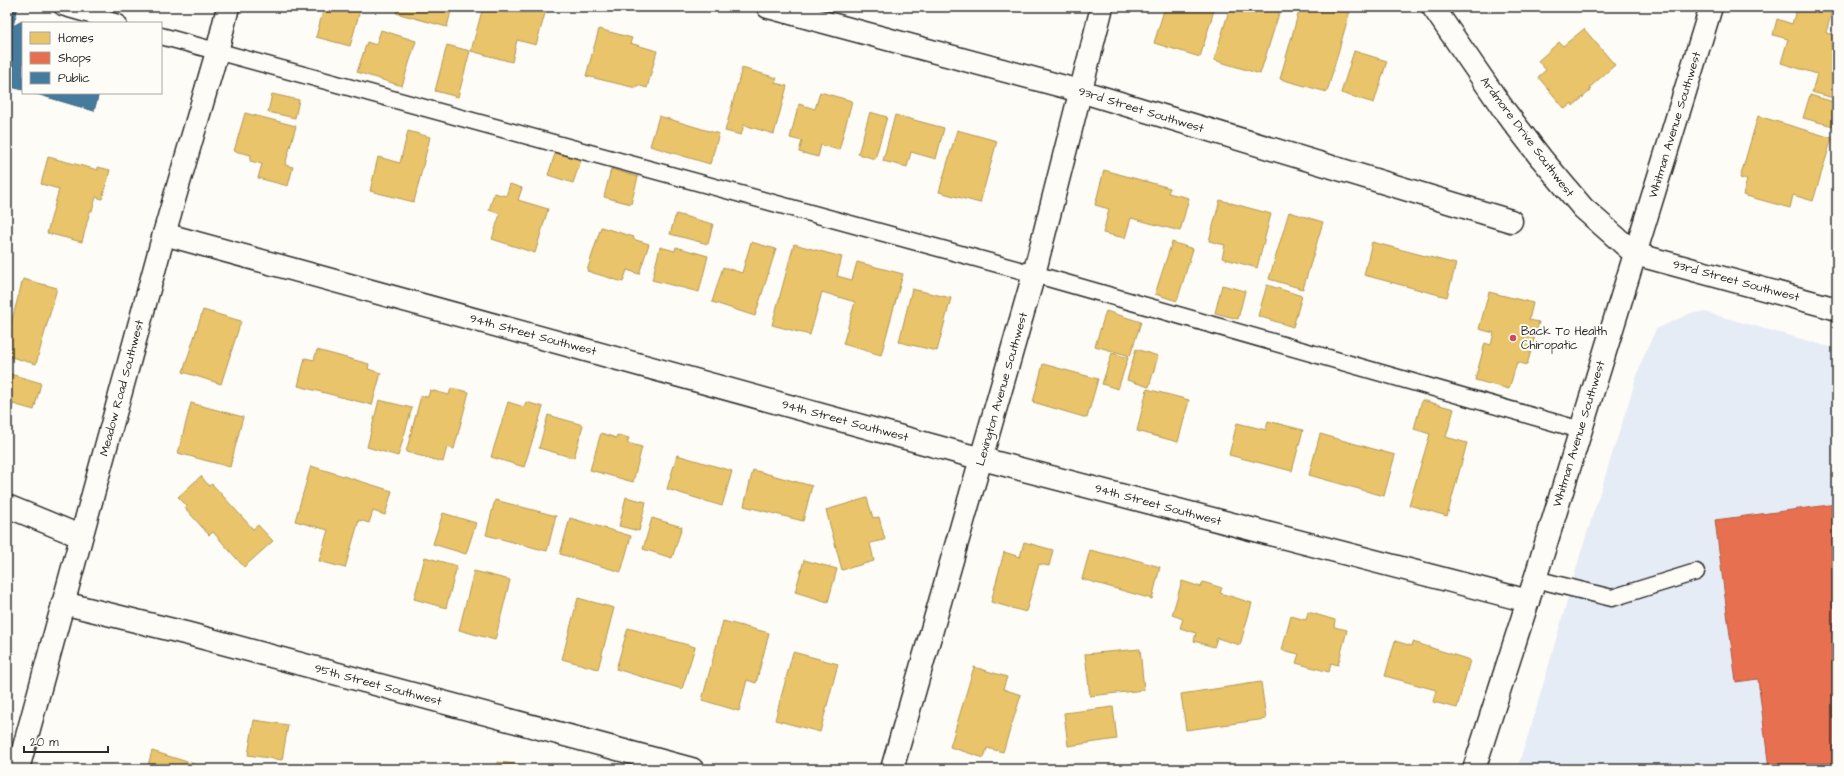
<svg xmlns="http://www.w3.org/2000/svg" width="1844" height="776" font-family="'Architects Daughter',sans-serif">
<rect width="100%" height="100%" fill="#fdfcf7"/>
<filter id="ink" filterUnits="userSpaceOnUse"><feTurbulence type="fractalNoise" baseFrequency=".025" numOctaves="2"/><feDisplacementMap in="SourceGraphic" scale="8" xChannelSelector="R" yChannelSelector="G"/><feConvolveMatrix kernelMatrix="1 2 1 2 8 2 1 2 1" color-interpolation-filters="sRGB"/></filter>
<g filter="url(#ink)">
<!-- built -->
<path fill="#e6ecf6" d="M1705,312l132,37v420h-320l16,-49 48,-168 61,-192 14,-31 35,-16z"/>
<!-- homes -->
<path fill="#e9c46a" stroke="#b09657" d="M324,7h37l-11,39 -34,-9z
M362,7h12l-1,3z
M398,7h54l-5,20 -51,-14z
M483,7h53l10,3 -10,35 -19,-5 -5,22 -41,-11z
M1165,7h50l-15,50 -46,-14z
M1230,7h51l-21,67 -46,-14z
M1300,7h51l-24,85 -47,-13z
M1797,7h36l-7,26 11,3v63l-25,-7 5,-18 -36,-11 7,-24 -15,-4 4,-16 15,5z
M599,29l33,9 -2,5 27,8 -10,37 -10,-3 -1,3 -50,-12z
M1584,29l31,36 -26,23 2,2 -18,16 -1,-3 -7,6 -27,-32 8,-7 -8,-9 21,-19 4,4z
M381,30l35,11 -14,45 -45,-14 10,-30 9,3z
M447,45l23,6 -12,46 -23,-6z
M1354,51l33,10 -13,42 -33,-10z
M742,68l35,10 -2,5 12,3 -13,48 -30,-9 -3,10 -16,-4z
M820,92l32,9 -13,49 -18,-5 -3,12 -19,-5 3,-11 -12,-3 9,-34 16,5z
M272,94l27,6 -4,18 -27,-6z
M1810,95l27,8v10l-4,13 -30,-8z
M870,112l17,5 -12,42 -17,-5z
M245,113l51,13 -11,39 8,2 -5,19 -30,-8 4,-14 -12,-3 1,-6 -17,-4z
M895,115l49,13 -8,31 -25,-7 -4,15 -24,-6z
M659,116l60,18 -9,30 -60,-18z
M1758,116l74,22 -19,63 -20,-6 -3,13 -47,-13 4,-15 -7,-2z
M957,130l40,11 -17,62 -41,-11z
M408,131l22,6 -16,65 -44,-11 8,-34 22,6z
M556,151l25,9 -8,23 -25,-8z
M48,157l50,13v-3l12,3 -8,29 -6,-2 -4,14h-2l-8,31 -35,-9 12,-44 -18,-5z
M611,169l27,8 -7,27 -27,-7z
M1104,170l66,18 -2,5 21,5 -9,33 -49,-13 -6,20 -22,-5 6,-24 -14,-4z
M510,184l12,4 -4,12 30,9 -13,44 -43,-14 8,-25 -11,-4 5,-17 12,3z
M1220,200l51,14 -14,54 -35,-10 3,-13 -16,-4z
M1837,211v16l-4,-1z
M1289,212l34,10 -20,67 -34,-10z
M676,214l37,10 -5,20 -38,-10z
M601,227l33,10 -1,2 16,5 -10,30 -12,-4 -4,12 -36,-11z
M751,242l25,7 -21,67 -43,-14 11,-35 19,6z
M1172,242l21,7 -16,52 -22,-7z
M1372,242l84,22 -9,33 -83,-22z
M794,244l48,13 -5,19 15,4 5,-18 46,12 -22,81 -38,-11 12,-42 -33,-10 -12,43 -38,-10z
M660,247l15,4 1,-4 32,9 -9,36 -47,-12z
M23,279l34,9 -21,76 -29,-8v-18z
M1222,285l23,6 -7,28 -23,-6z
M1267,285l35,11 -9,31 -35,-11z
M912,289l39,9 -14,53 -38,-9z
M1489,292l44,11 -4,17 10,2 -12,43 -10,-3 -8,27 -34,-9 10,-37 6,2 3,-12 -15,-4z
M203,310l38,11 -20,63 -38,-12z
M1106,311l35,11 -11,34 -35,-10z
M1136,349l22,7 -9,31 -22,-7z
M317,350l52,14 -1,5 13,4 -9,32 -74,-19 7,-28 9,2z
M1112,353l16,5 -10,31 -16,-5z
M1043,364l55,15 -11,39 -54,-16z
M7,373l34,10 -7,27 -21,-6 -6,23z
M451,388l18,4 -15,57 -7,-2 -4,15 -37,-10 15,-56 7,1 2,-7 19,5z
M1147,389l42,11 -11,42 -41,-11z
M379,400l33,8 -14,48 -31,-9z
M1422,400l32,9 -8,28 21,6 -20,73 -38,-11 21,-71 -16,-5z
M508,402l16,5 2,-5 17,5 -19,60 -33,-10z
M191,403l52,14 -13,50 -52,-14z
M548,415l35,10 -9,33 -35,-10z
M1268,421l35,9 -11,41 -63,-16 8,-32 29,7z
M601,433l15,5 1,-3 12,3 -2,5 15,4 -9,35 -43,-12z
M1320,434l75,21 -11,41 -75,-21z
M677,455l55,16 -10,35 -55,-17z
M311,466l81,25 -7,24 -12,-4 -4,12 -10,-3 -14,48 -26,-7 9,-31 -33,-9z
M753,470l59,16 -9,35 -59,-15z
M201,476l8,10 3,-2 41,45 5,-4 15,16 -29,26 -31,-35 -4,3 -24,-27 2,-2 -9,-9z
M626,497l20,5 -7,29 -20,-5z
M867,498l6,20 6,-1 6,23 -15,3 4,18 -32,9 -16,-60z
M495,500l61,16 -9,35 -61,-16z
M443,513l33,10 -10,31 -33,-10z
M570,518l61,18 -10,36 -61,-18z
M652,518l30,9 -10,31 -29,-9z
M1024,542l29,8 -4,16 -10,-2 -13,48 -35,-10 13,-50 16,5z
M1090,550l32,8v-2l38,11 -8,32 -70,-20z
M425,557l32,9 -11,42 -32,-9z
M804,560l33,9 -9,33 -33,-10z
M474,571l36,9 -15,60 -36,-10z
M1182,581l19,6 2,-5 19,6 -2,5 32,10 -12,42 -23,-7 -3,9 -20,-6 2,-8 -16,-5 3,-9 -11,-4z
M578,598l36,10 -16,61 -36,-10z
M1308,612l27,8 -1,7 13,3 -9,35 -7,-2 -2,9 -33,-9 3,-9 -17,-4 9,-34 15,4z
M723,621l46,12 -13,50 -9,-3 -8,31 -37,-11z
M628,628l67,19 -13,42 -66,-20z
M1395,641l17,5 1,-4 57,18 -13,48 -24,-6 3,-12 -51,-14z
M1140,649l4,41 -54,6 -5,-42z
M793,652l45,12 -18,68 -45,-12z
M974,667l33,10 -4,12 18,6 -18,57 -16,-4 -3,10 -34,-11z
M1261,682l5,37 -80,11 -5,-36z
M1113,707l4,32 -49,7 -4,-33z
M254,720l34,5 -6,35 -34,-5z
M152,751l42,13 -2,5h-45z
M497,762l28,3v4h-28z
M425,766v3h-34z"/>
<!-- shops -->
<path fill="#e76f51" stroke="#af5b46" d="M1837,504v265h-68l-11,-90 -22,3 -21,-162z"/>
<!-- public -->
<path fill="#457b9d" stroke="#3d637b" d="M7,7h11l-5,19 9,-5 1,2v67l-16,-4z
M33,93h66l-5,18z"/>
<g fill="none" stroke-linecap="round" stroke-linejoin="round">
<!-- service casing -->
<g stroke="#2b2b2b" stroke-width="19">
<path id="service" d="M62,7l56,16
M161,36l873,238 547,156
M1535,579l77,19 84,-26"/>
</g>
<!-- minor casing -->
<g stroke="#2b2b2b" stroke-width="25">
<path id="minor" d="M768,7l312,84 431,130
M164,234l818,225 546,142
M1635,254l76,-247
M7,506l73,30
M63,603l126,31 503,135
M892,769l142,-495 68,-267"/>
</g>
<!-- tertiary casing -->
<g stroke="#2b2b2b" stroke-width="25">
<path id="tertiary" d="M1433,7l71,103 37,48 42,50 52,46 202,55
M18,769l146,-535 53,-182 11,-45
M1474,769l61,-190 100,-325"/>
</g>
<!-- service -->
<use href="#service" stroke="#fdfcf7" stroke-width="16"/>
<!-- minor -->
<use href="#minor" stroke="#fdfcf7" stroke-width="22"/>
<!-- tertiary -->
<use href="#tertiary" stroke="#fdfcf7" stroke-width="22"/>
</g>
</g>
<!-- markers -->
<circle fill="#d1495b" stroke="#fdfcf7" stroke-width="1.5" cx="1513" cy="338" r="4"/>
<g text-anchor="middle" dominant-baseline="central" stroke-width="4" stroke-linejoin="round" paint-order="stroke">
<!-- street labels -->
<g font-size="12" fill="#2b2b2b" stroke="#fdfcf7">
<text transform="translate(1141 110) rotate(17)">93rd Street Southwest</text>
<text transform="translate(1675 125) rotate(-73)">Whitman Avenue Southwest</text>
<text transform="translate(1527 137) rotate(53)">Ardmore Drive Southwest</text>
<text transform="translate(1736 281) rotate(15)">93rd Street Southwest</text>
<text transform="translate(533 335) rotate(15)">94th Street Southwest</text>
<text transform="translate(122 388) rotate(-75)">Meadow Road Southwest</text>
<text transform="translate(1002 389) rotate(-74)">Lexington Avenue Southwest</text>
<text transform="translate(845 421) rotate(15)">94th Street Southwest</text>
<text transform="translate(1579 434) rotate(-73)">Whitman Avenue Southwest</text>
<text transform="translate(1158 505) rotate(15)">94th Street Southwest</text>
<text transform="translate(378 685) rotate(15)">95th Street Southwest</text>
</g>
<!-- poi labels -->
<g font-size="12" fill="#2b2b2b" stroke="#fdfcf7" text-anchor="start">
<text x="1521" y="331">Back To Health<tspan x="1521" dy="14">Chiropatic</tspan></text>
</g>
</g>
<!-- margin -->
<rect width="1844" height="776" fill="none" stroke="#fdfcf7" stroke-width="24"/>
<rect x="12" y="12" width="1820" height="752" fill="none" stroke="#2b2b2b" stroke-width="1.5" filter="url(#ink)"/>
<!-- legend -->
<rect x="22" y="22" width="140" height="72" fill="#fdfcf7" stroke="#a9a8a5"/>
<rect x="30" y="32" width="20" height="12" fill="#e9c46a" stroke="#a9a8a5"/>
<text x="58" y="42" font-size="12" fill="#2b2b2b">Homes</text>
<rect x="30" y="52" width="20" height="12" fill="#e76f51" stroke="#a9a8a5"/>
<text x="58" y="62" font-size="12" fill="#2b2b2b">Shops</text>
<rect x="30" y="72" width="20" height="12" fill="#457b9d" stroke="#a9a8a5"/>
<text x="58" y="82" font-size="12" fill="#2b2b2b">Public</text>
<!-- scale -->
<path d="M24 746v6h84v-6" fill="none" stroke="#2b2b2b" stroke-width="2"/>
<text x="30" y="746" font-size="12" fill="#2b2b2b" stroke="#fdfcf7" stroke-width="3" paint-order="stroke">20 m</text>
</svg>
